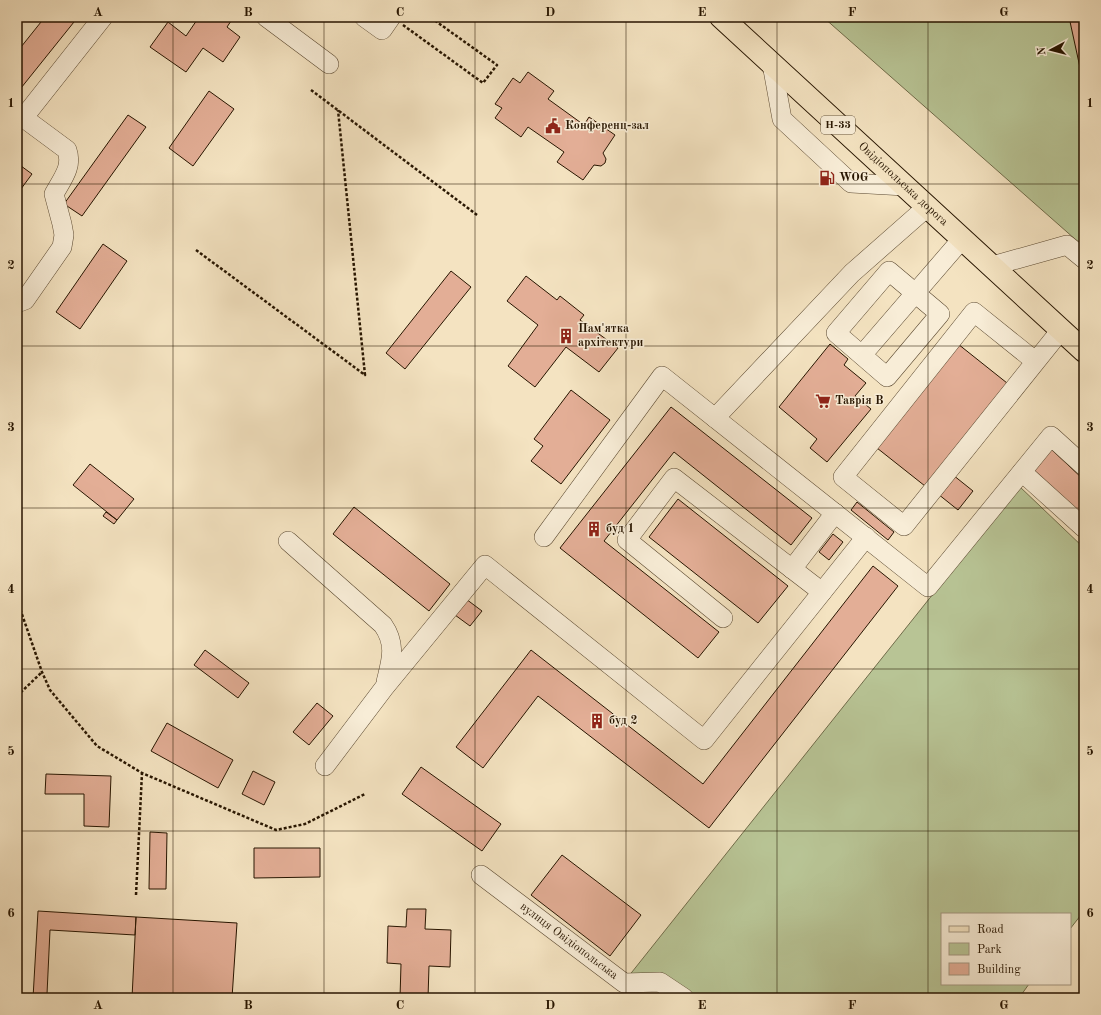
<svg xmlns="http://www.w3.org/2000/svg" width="1101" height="1015" font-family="'Old Standard TT',serif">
<rect width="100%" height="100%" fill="#f4e3c1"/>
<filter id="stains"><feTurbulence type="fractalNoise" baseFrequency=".005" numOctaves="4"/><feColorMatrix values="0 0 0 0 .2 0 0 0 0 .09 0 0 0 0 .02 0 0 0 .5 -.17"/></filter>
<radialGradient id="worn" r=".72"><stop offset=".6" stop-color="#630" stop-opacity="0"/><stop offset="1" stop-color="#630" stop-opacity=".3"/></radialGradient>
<!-- green -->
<path fill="#b8c495" stroke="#706c4a" d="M823,17h261v230z
M1019,486l65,62v363l-14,18v-15h-128v70h87l-10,14h-323l-33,-23 -35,2z"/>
<!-- building -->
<path fill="#e3ae96" stroke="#271500" d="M45,17h33l-61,76v-41z
M199,17h26l6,4 -4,6 13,10 -17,25 -20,-14 -17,24 -36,-25 18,-25 18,14z
M1069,17h15v69z
M528,72l26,19 -6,8 36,26 5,-8 26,18 -12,18 3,6 -1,4 -4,3 -7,-1 -11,15 -26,-18 7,-10 -36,-25 -7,10 -26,-19 7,-10 -7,-4 18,-26 7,5z
M209,91l25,18 -41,57 -24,-18z
M128,115l18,12 -64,89 -18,-12z
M17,163l15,11 -14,19h-1z
M103,244l24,17 -47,68 -24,-17z
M451,271l20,16 -66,82 -19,-16z
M526,276l31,24 3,-4 24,19 -4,5 38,28 -19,24 -33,-25 -31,40 -27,-21 30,-41 -31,-24z
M830,344l18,15 -4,6 22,18 -11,13 16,13 -44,53 -17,-14 7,-9 -38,-32z
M958,344l49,39 -82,103 -48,-38z
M571,390l39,30 -49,64 -30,-23 12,-15 -9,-7z
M671,407l141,111 -21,27 -117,-93 -70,89 115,91 -21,26 -138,-110z
M1050,448l34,32v38l-53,-49z
M90,464l44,35 -17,21 -44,-35z
M953,475l20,16 -15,19 -20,-16z
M678,499l110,87 -30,37 -109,-86z
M857,502l37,30 -6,8 -37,-30z
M354,507l96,77 -21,27 -96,-77z
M106,512l11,8 -3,4 -11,-8z
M833,534l10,8 -14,18 -10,-8z
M873,566l25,20 -189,242 -171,-132 -55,72 -27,-21 75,-97 172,134z
M466,599l16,12 -12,15 -15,-11z
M205,650l44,33 -11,15 -44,-33z
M317,703l16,13 -24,29 -16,-13z
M167,723l66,37 -15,28 -67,-37z
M421,767l80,57 -19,27 -80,-57z
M253,771l22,11 -11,23 -22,-11z
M46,774l65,2 -2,51 -25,-1v-32h-39z
M150,832l17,1 -1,56h-17z
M254,848h66v29l-66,1z
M562,855l79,60 -31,41 -79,-61z
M407,909h19l-1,20 26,1 -1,37 -21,-1 -1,32h-28l1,-34 -14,-1 1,-37 18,1z
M38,911l98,6 -1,18 -85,-5 -3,64 4,1v3h-18z
M136,917l101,6 -5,75h-100z"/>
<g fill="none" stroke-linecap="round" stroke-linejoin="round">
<!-- minor casing -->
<g stroke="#5a4830" stroke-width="20">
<g id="minor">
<path d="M266,17l63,47"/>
<path d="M364,17l18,13 9,-13"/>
<path d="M772,64l10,55 69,64 54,3"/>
<path d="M17,113l50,37c6,17 -5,29 -13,44l8,30 2,11 -2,12 -37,53 -8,3"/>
<path d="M24,117l79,-100"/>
<path d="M992,266l75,-21 17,14"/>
<path d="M889,271l51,43 -53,63 -51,-44z"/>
<path d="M862,355l100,-116"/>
<path d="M1035,361l-61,-49 -131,165 61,49 157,-196"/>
<path d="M715,418l137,-145 75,-66"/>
<path d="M1022,472l62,56"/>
<path d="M544,537l118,-161 266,211 123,-151 33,30"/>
<path d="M288,541l95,84c14,20 8,36 3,57"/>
<path d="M792,569l43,-56"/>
<path d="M723,618l-96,-78 47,-62 148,114"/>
<path d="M325,766l59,-78 101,-123 219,175 162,-203"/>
<path id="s1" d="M481,875l143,108 36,-1 24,16"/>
</g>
</g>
<!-- major casing -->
<g stroke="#271500" stroke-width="24">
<g id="major">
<path id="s2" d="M721,17l363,334"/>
</g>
</g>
<!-- path -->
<path stroke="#271500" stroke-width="2.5" stroke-dasharray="3 2" stroke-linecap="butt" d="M403,25l80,58 14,-18 -67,-48
M311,90l166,125
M196,250l169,125 -27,-265
M17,600l25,72 8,18 47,56 45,27 134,57 29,-6 60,-30
M17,696l25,-24
M17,778l4,-86
M136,895l6,-122"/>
<!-- minor -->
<use href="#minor" stroke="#f8edd7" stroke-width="19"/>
<!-- major -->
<use href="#major" stroke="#f4e3c1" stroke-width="22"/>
</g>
<!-- grid -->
<path fill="none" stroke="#271500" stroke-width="1" stroke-opacity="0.55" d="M173,17v981M324,17v981M475,17v981M626,17v981M777,17v981M928,17v981M17,184h1067M17,346h1067M17,508h1067M17,669h1067M17,831h1067"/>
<!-- icons -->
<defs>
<g id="civic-bare" transform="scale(1.2)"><path d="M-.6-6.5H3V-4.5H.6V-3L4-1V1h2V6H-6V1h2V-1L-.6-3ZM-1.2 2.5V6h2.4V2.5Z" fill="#8f2418" stroke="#f8edd7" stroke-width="2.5" paint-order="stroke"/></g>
<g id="fuel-bare" transform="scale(1.2)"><path d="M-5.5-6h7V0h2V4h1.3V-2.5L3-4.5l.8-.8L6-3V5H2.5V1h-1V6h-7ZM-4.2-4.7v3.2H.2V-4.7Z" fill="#8f2418" stroke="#f8edd7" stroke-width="2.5" paint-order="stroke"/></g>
<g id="building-bare" transform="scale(1.2)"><path d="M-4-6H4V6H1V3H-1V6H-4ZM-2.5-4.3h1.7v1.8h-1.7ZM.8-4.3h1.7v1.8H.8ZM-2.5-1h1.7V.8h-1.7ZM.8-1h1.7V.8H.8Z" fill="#8f2418" stroke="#f8edd7" stroke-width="2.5" paint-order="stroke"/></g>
<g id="supermarket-bare" transform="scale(1.2)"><path d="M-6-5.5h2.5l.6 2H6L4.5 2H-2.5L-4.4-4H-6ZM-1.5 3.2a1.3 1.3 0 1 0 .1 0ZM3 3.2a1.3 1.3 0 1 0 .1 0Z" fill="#8f2418" stroke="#f8edd7" stroke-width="2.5" paint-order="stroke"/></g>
</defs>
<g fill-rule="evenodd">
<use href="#civic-bare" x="553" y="126"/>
<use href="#fuel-bare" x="827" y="178"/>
<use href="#building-bare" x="566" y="336"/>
<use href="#supermarket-bare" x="823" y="401"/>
<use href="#building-bare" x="594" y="529"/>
<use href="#building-bare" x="597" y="721"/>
</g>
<g text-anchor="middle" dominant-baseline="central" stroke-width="3" stroke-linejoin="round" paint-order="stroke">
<!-- shield labels -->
<rect fill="#f8edd7" stroke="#665640" stroke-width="1" x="821" y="116" width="34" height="18" rx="3"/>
<g font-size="11" font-weight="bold" fill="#271500">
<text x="838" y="125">Н-33</text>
</g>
<!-- poi labels -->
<g font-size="12" font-weight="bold" fill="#271500" stroke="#f8edd7" text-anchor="start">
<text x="565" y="126">Конференц-зал</text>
<text x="839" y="178">WOG</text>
<text x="578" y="329">Пам'ятка<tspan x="578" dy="14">архітектури</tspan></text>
<text x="835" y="401">Таврія В</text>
<text x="606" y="529">буд 1</text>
<text x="609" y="721">буд 2</text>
</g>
<!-- street labels -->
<g font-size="12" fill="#271500" stroke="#f8edd7">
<text stroke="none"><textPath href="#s2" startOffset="247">Овідіопольська дорога</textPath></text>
<text stroke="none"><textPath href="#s1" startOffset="110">вулиця Овідіопольська</textPath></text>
</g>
</g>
<!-- margin -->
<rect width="1101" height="1015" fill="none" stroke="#f4e3c1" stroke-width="44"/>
<!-- legend -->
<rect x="941" y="913" width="130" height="72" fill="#f8edd7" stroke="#a49781"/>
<rect x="949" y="926" width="20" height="6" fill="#f4e3c1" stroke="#a49781"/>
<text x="977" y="933" font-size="12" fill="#271500">Road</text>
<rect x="949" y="943" width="20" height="12" fill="#b8c495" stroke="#a49781"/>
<text x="977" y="953" font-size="12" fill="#271500">Park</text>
<rect x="949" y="963" width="20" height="12" fill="#e3ae96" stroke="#a49781"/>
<text x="977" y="973" font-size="12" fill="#271500">Building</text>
<!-- north arrow -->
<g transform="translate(1051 50) rotate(263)" stroke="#f8edd7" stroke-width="3" paint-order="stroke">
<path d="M0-3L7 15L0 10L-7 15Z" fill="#271500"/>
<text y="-6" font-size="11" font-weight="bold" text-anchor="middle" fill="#271500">N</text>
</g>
<rect x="22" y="22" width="1057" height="971" fill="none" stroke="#271500" stroke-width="1.5"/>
<g font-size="13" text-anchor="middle" font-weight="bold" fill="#271500">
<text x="98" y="16">A</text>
<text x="248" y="16">B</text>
<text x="400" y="16">C</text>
<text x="550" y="16">D</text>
<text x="702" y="16">E</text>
<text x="852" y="16">F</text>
<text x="1004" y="16">G</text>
<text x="11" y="107">1</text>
<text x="1090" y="107">1</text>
<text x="11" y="269">2</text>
<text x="1090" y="269">2</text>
<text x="11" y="431">3</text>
<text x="1090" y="431">3</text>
<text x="11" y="593">4</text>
<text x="1090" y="593">4</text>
<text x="11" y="755">5</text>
<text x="1090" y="755">5</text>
<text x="11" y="917">6</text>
<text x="1090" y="917">6</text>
<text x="98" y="1009">A</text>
<text x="248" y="1009">B</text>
<text x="400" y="1009">C</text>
<text x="550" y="1009">D</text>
<text x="702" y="1009">E</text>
<text x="852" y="1009">F</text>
<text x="1004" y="1009">G</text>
</g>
<rect width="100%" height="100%" filter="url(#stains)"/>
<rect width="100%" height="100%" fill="url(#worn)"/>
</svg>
